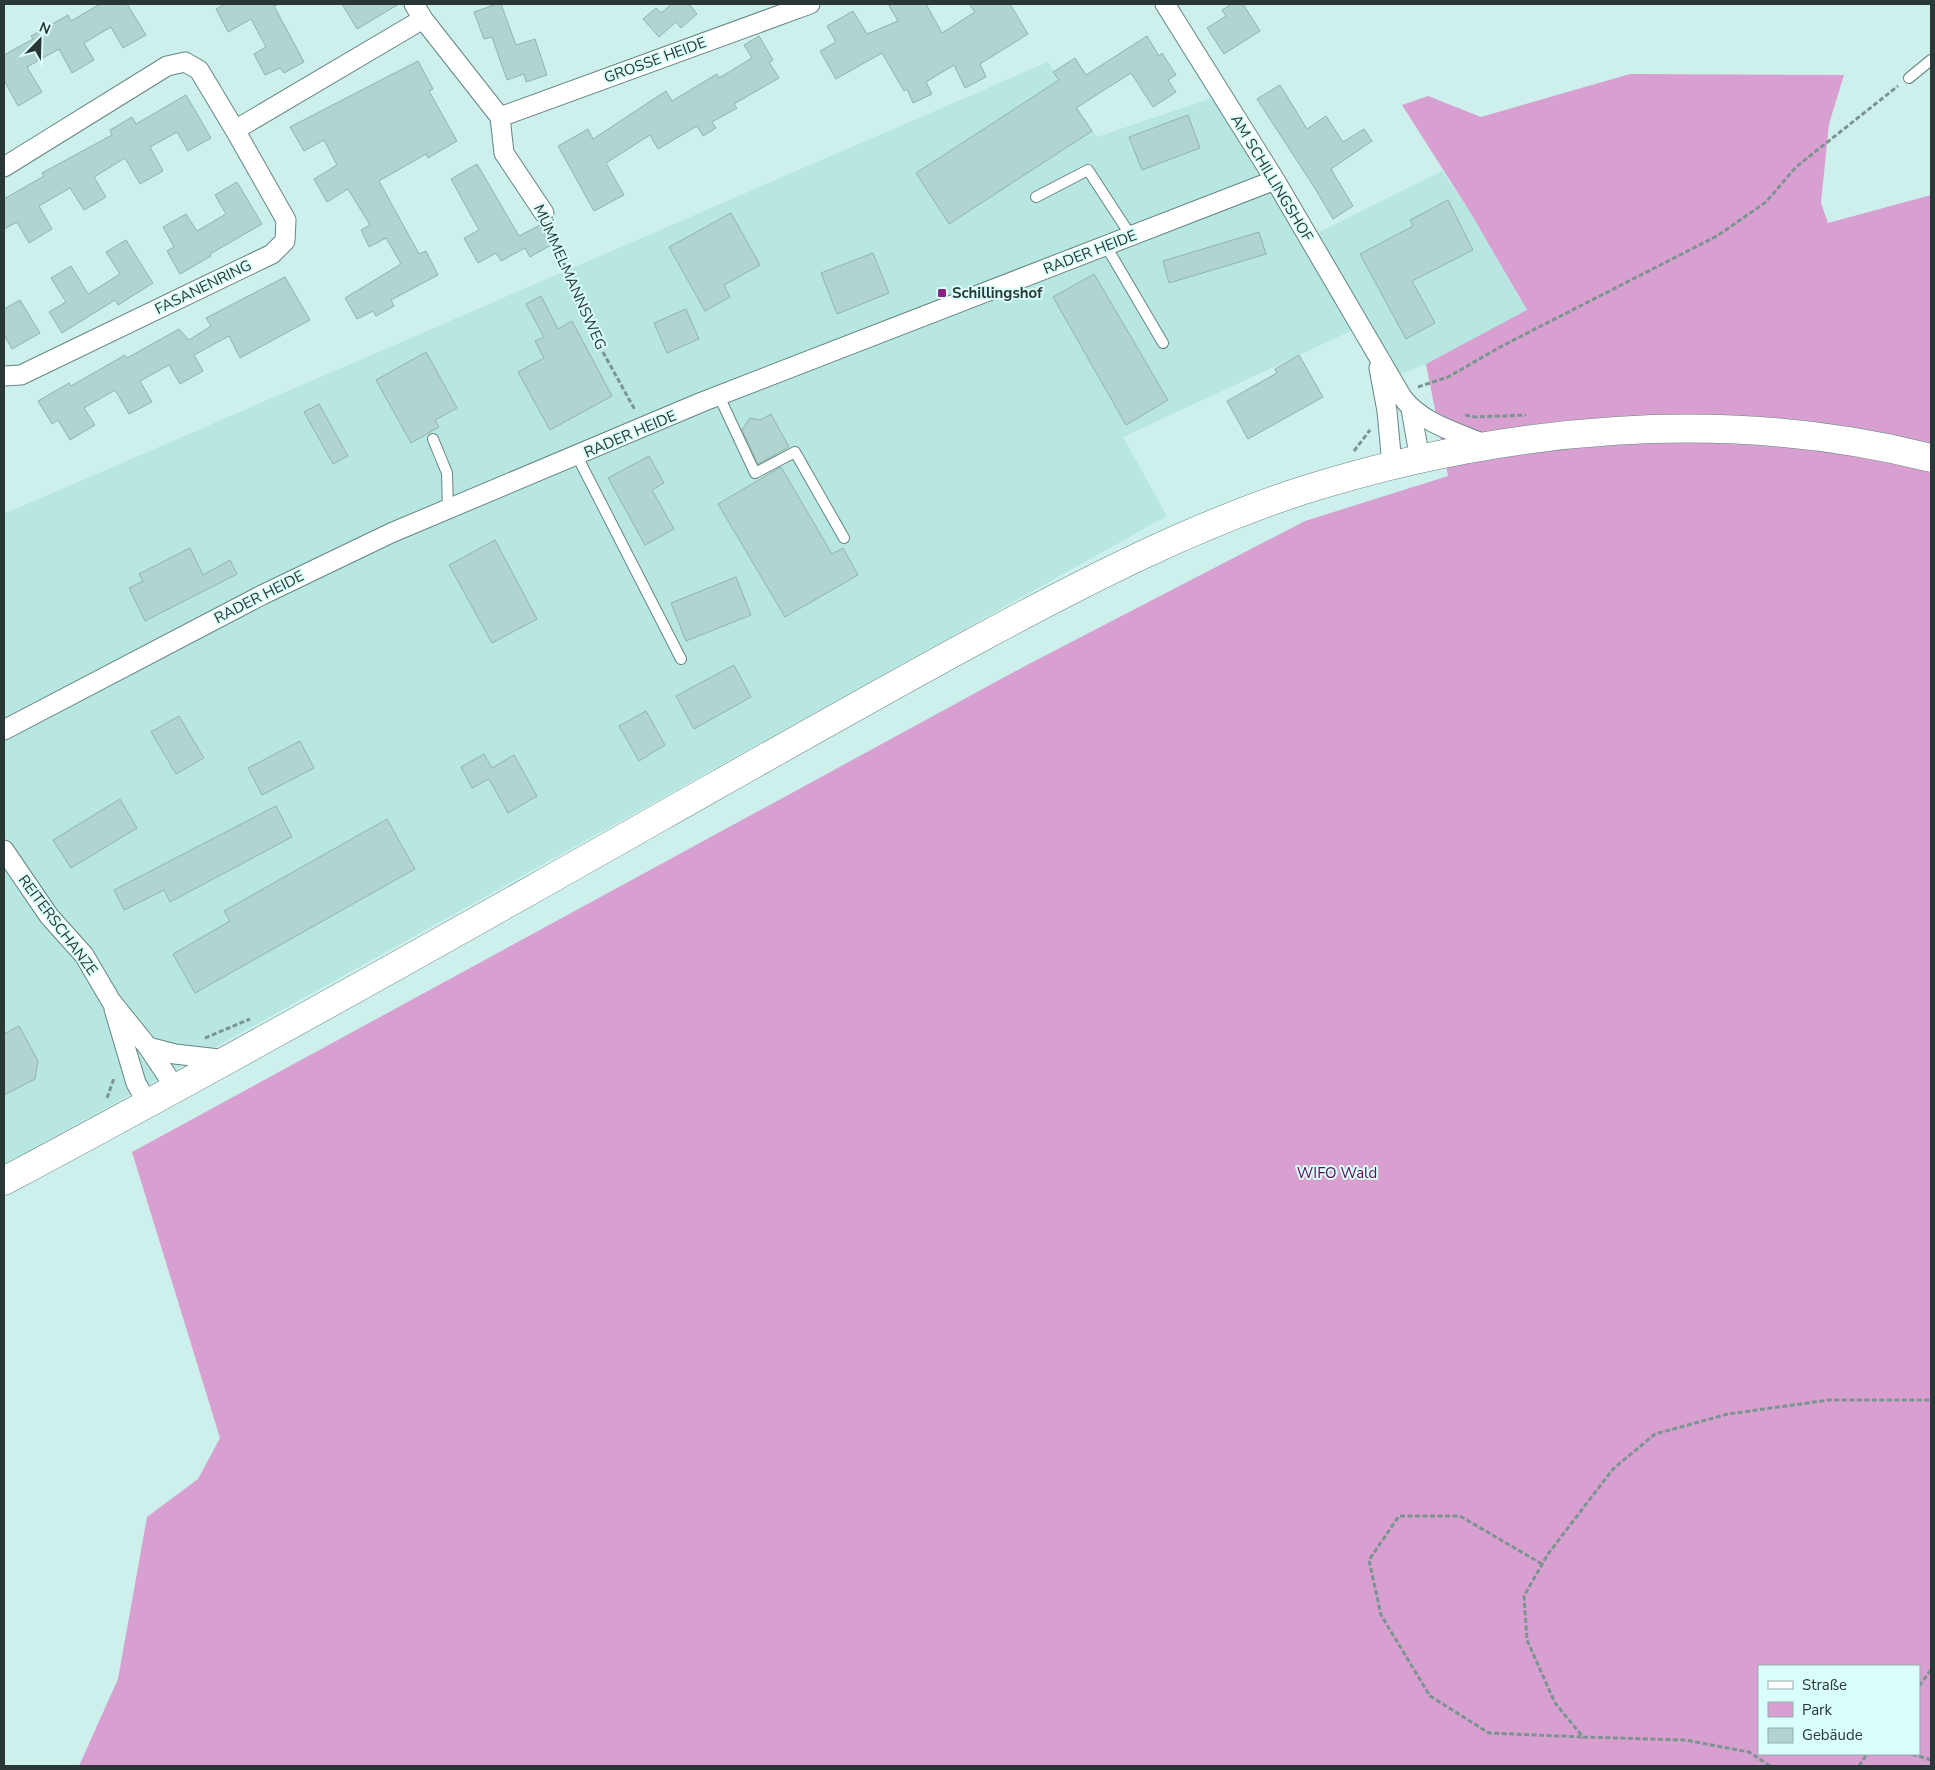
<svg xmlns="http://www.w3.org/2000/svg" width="1935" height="1770" font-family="'Nunito Sans',sans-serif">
<rect width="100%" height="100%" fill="#cdf0ec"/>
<!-- built -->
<path fill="#b8e6e1" d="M1048,62l49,75 130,-44 86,142 129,-64 28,41 57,99 -101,53 -51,20 -3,-25 -19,-29 -230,107 44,79 -1163,649v-651z"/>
<!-- green -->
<path fill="#d8a0d0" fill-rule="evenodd" d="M1630,74l214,1 -15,49 -8,79 7,20 103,-28v1571h-1852l39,-87 29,-162 51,-38 22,-41 -88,-286 893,-486 280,-145 143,-45 -22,-112 101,-54 -57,-98 -68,-107 26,-9 53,21zM1759,1666h160v88h-160z"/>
<!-- building -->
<path fill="#b1d4d0" stroke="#91b3af" d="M100,4h27l19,31 -23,13 -12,-21 -27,16 10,17 -22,13 -13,-24 -32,18 15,25 -24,14 -14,-26v-25l29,-16 -2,-3 37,-21 3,6z
M225,4h54l-5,2 30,56 -20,11 -4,-5 -15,7 -11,-21 12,-7 -15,-28 -23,13 -12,-23z
M342,4h57l-42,25z
M497,4h4l15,41 19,-6 12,36 -21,7 -2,-8 -17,6 -15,-43 -8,2 -10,-27z
M672,4h17l8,10 -16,14 -5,-6 -17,15 -16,-18 13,-11 5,5z
M888,4h38l16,29 33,-21 -6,-8h41l18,30 -48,30 6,13 -21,11 -11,-23 -28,17 6,12 -19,9 -6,-14 -3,2 -22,-38 -46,26 -16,-28 16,-9 -9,-16 26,-15 14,23 31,-13z
M1232,4h11l17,27 -36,23 -17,-26 19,-12 -4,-6z
M759,36l14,24 -4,2 10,16 -45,26 3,4 -25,14 4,6 -13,8 -6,-10 -39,23 -8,-14 -44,28 18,32 -30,16 -36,-65 30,-17 5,10 73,-48 6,10 45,-27 2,4 33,-20 -8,-13z
M1147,36l12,20 3,-3 14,22 -8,5 8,12 -23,15 -22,-34 -55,35 16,23 -143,93 -33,-51 143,-93 -6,-8 22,-14 11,17z
M418,61l15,28 -4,2 28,50 -29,17 -2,-4 -47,27 40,73 7,-3 12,24 -47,25 3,6 -18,10 -3,-5 -16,8 -12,-21 56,-34 -15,-26 -17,9 -8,-17 9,-5 -22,-36 -21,13 -13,-23 23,-14 -13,-25 -20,11 -14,-24z
M1280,85l27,44 19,-13 17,26 21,-13 8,12 -41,28 22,37 -20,13 -17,-29 -59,-91z
M186,95l25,43 -23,13 -11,-19 -27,15 13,24 -23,13 -15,-26 -31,19 12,20 -22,13 -14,-22 -31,18 13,23 -23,14 -12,-21 -13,7v-30l40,-23 -2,-3 70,-38 -2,-5 22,-13 4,7z
M1188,115l12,33 -58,22 -13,-33z
M477,164l42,72 21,-11 11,20 -21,12 -5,-9 -24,13 -5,-8 -18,10 -14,-25 15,-8 -28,-51z
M237,182l25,42 -52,30 1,2 -31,18 -13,-23 7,-4 -11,-20 23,-13 11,17 29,-17 -11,-19z
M1448,200l25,50 -61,31 23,42 -29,16 -46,-85 53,-28 -3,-6z
M731,213l29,52 -36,20 6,12 -25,14 -36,-64z
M1259,232l7,22 -97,29 -6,-22z
M126,240l27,43 -35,22 -3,-5 -53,33 -13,-21 17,-10 -15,-24 20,-12 17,28 32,-20 -14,-22z
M873,253l16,40 -52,21 -16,-41z
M1094,274l74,126 -42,25 -73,-128z
M285,277l25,43 -70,38 -11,-22 -35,19 9,16 -23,13 -11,-19 -29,16 12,21 -23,12 -14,-24 -31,18 11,17 -25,15 -12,-20 -6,4 -14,-23 31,-18 2,3 54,-31 2,3 52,-29 10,11 22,-14 -5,-8z
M541,296l17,33 14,-8 40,75 -62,34 -32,-58 26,-14 -9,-17 9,-4 -18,-33z
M20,300l20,33 -28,16 -8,-14v-26z
M686,309l13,30 -32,14 -13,-30z
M426,352l31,56 -22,12 4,7 -28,16 -35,-63z
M1299,355l24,42 -75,42 -21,-38 50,-28 -2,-4z
M319,404l29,52 -15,8 -29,-52z
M771,414l18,33 -31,17 -16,-34 8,-12 10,2z
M649,456l15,27 -12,7 22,39 -29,16 -37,-67z
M781,467l51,87 11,-6 15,27 -73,42 -67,-113z
M495,540l42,79 -45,24 -43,-78z
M190,548l13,27 27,-15 7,14 -92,47 -16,-33 14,-7 -4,-7z
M736,577l15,38 -65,26 -15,-38z
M734,665l17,32 -57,32 -18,-33z
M646,711l19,34 -26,16 -20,-35z
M179,716l25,42 -28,16 -25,-42z
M300,741l14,27 -52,27 -14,-27z
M484,754l8,14 22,-13 23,41 -29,17 -19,-34 -17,9 -11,-21z
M120,799l17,29 -66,40 -18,-28z
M276,806l16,31 -122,65 -6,-12 -40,20 -10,-20z
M387,819l28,50 -220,124 -22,-39 57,-33 -6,-10z
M19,1026l19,35 -3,18 -31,16v-61z"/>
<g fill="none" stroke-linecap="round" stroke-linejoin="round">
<!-- service casing -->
<g stroke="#658683" stroke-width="12">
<path id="service" d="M1909,78l22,-18
M1036,197l52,-27 43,66
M1106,246l57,97
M719,396l36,77 40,-21 49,86
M433,439l14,34 1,36
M577,456l104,203"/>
</g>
<!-- minor casing -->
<g stroke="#658683" stroke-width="21">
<path id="minor" d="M414,4l9,15 77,98 4,36 40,60
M1165,4l110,176 127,217c19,26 56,36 85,48
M500,117l310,-113
M4,167l163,-101 18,-4 14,8 36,60 188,-111
M1379,368l8,43 5,54
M4,376l17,-1 251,-121 13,-13 1,-21 -51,-90
M1411,409l9,51
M4,730l258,-135 129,-62 311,-131 573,-222
M4,850l45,66 35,39 27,46 37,46 28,42
M114,1009l22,74 12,21
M148,1047l27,7 53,6"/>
</g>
<!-- secondary casing -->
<g stroke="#658683" stroke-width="29">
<path id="secondary" d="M4,1181c221,-118 440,-241 658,-365 108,-61 215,-122 324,-181 102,-55 207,-109 318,-145 200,-63 422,-84 627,-32"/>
</g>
<!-- path -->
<path stroke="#7b9491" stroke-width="3" stroke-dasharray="5 2.5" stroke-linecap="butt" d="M550,228l39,99 46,83
M1418,387l30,-10 54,-31 215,-110 49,-34 30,-35 102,-81
M1465,415l10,2 51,-2
M1354,451l16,-21
M205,1038l45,-19
M107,1098l7,-20
M1542,1564l-82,-48h-61l-30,44 12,55 49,81 59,37 94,4
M1919,1686l12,-16
M1912,1754l19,6
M1770,1766l-21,-14 -64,-12 -102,-3 -28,-34 -28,-63 -3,-44 24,-42 65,-85 42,-35 73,-20 101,-14h102
M1859,1766l8,-12"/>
<!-- service -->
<use href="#service" stroke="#fff" stroke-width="10"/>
<!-- minor -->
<use href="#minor" stroke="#fff" stroke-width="19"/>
<!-- secondary -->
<use href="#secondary" stroke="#fff" stroke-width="28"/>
</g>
<!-- markers -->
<rect fill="#8c2084" stroke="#dafefa" stroke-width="2" x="937" y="288" width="10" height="10" rx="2.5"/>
<g text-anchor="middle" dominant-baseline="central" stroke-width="4" stroke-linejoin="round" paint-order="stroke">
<!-- street labels -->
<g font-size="15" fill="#293736" stroke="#dafefa">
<text transform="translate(655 60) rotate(-20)">GROSSE HEIDE</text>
<text transform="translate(1272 178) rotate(59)">AM SCHILLINGSHOF</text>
<text transform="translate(1090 252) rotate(-21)">RADER HEIDE</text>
<text transform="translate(570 277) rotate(66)">MÜMMELMANNSWEG</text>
<text transform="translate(203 287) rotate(-26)">FASANENRING</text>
<text transform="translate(630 434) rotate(-23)">RADER HEIDE</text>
<text transform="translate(259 597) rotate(-27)">RADER HEIDE</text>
<text transform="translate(58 925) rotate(53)">REITERSCHANZE</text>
</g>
<!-- poi labels -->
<g font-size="15" font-weight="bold" fill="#293736" stroke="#dafefa" text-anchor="start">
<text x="952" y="293">Schillingshof</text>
</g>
<!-- park labels -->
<g font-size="15" fill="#5d0a57" stroke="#dafefa">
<text x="1337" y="1173">WIFO Wald</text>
</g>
</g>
<!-- border -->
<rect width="1935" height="1770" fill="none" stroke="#293736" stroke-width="10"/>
<!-- legend -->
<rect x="1758" y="1665" width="162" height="90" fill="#dafefa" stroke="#93aeac"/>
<rect x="1768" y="1681" width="25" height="8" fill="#ffffff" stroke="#93aeac"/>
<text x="1802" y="1690" font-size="15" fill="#293736">Straße</text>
<rect x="1768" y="1702" width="25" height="15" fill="#d8a0d0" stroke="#93aeac"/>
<text x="1802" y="1715" font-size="15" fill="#293736">Park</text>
<rect x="1768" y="1728" width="25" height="15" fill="#b1d4d0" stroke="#93aeac"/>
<text x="1802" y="1740" font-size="15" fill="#293736">Gebäude</text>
<!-- north arrow -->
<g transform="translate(40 40) rotate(23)" stroke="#dafefa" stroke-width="4" paint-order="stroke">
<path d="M0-4L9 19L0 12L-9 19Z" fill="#293736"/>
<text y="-8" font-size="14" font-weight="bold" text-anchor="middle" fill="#293736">N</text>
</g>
</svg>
